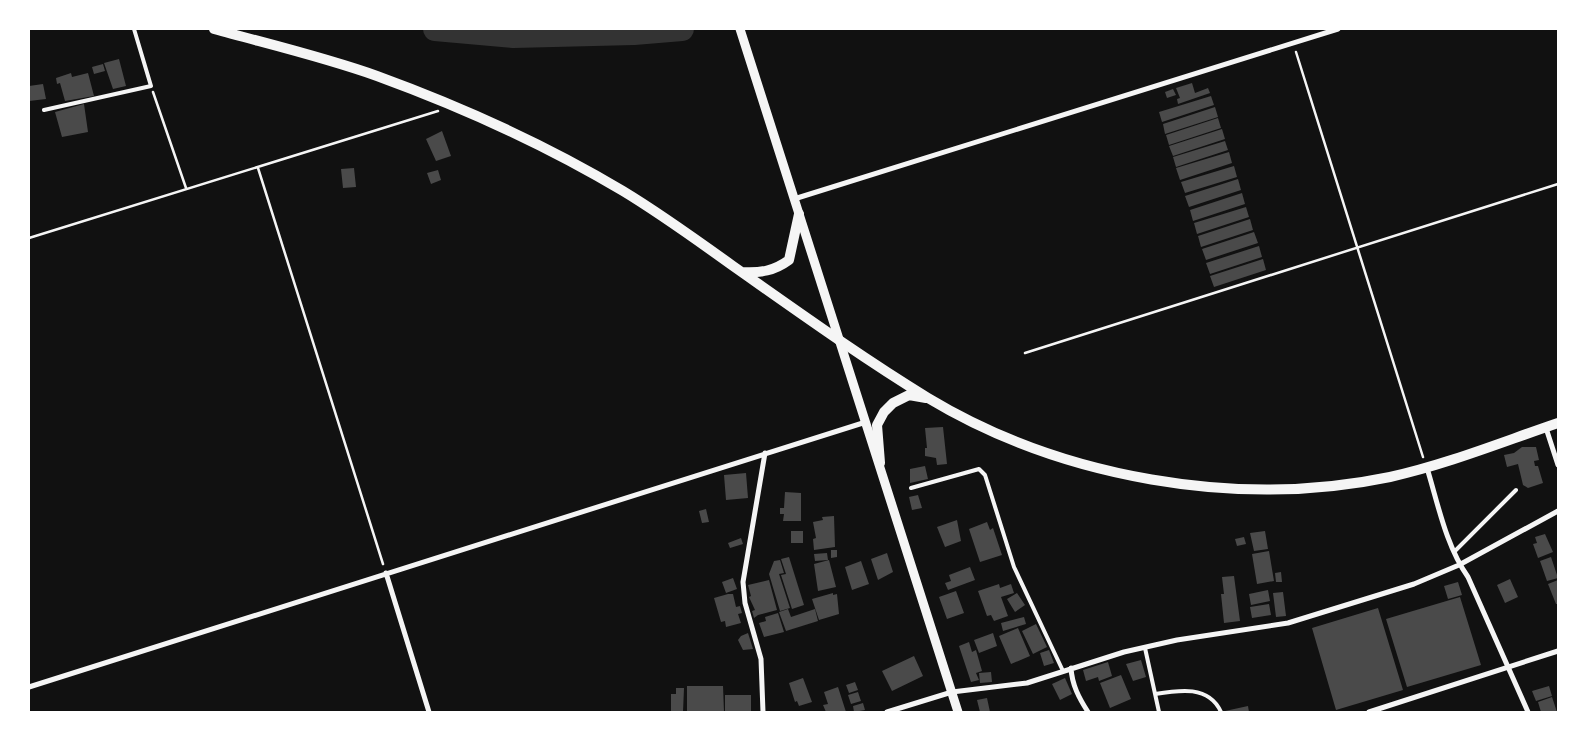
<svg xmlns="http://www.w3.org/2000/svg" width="1587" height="741" font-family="'Source Sans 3',sans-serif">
<rect width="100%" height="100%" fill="#111"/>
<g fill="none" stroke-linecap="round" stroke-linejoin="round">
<!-- river -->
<path stroke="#333" stroke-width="24" d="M435,29l78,7 121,-3 48,-4"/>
</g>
<!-- building -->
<path fill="#4a4a4a" d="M119,59l7,27 -13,3 -9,-26z
M103,64l2,7 -11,3 -2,-7z
M71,73l1,4 16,-4 6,23 -29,5 -5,-18 -3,1 -1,-6z
M1192,83l3,10 13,-5 2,5 -32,11 -1,-5 3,-1 -4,-10z
M43,84l3,15 -17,2v-15z
M1173,89l3,6 -9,3 -2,-6z
M1211,96l3,9 -52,17 -3,-10z
M84,104l4,28 -26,5 -7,-25z
M1215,107l3,10 -53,17 -2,-10z
M1218,118l3,10 -52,17 -3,-10z
M1222,129l3,10 -52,17 -4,-10z
M442,131l9,25 -15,5 -10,-22z
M1225,141l3,9 -52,17 -3,-10z
M1229,152l3,11 -52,17 -4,-12z
M1234,166l3,11 -52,16 -4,-11z
M354,168l2,19 -13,1 -2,-19z
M438,170l3,10 -10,4 -4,-11z
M1238,179l3,11 -52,17 -4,-11z
M1242,193l3,11 -52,17 -3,-11z
M1246,207l3,10 -52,17 -3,-11z
M1250,219l3,11 -52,17 -3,-11z
M1254,232l4,11 -52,17 -4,-11z
M1259,246l3,11 -52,17 -4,-11z
M1263,259l3,11 -52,17 -4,-11z
M943,427l4,37 -10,1 -1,-7 -11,-2v-8h2l-2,-20z
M1522,447h14l3,13 -5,1 1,5h3l5,17 -15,5 -5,-3 -5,-21 -11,3 -3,-12 10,-2z
M925,466l3,13 -18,4v-14z
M746,473l2,25 -22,2 -2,-25z
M785,492l16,1v28h-18l1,-7h-4v-6h4z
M918,495l4,13 -10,2 -3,-13z
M706,509l3,13 -7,1 -3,-12z
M834,516l1,31 -21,3 -1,-11 3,-1 -3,-16 10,-2 -1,-3z
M957,520l4,21 -16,6 -8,-20z
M987,522l3,8 3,-2 9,27 -22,7 -11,-33z
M791,531h12v12h-12z
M1265,531l3,18 -14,2 -4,-18z
M1545,534l8,18 -15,6 -5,-14 4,-1 -2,-6z
M1244,537l2,7 -9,2 -2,-7z
M741,538l2,6 -13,4 -2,-5z
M831,550h6v7l-6,1z
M1269,551l5,30 -17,3 -5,-30z
M827,553l1,7 -13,1 -1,-7z
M887,553l6,19 -15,8 -7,-21z
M789,557l15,48 -12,4 -11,-34 5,-1 -5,-15z
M1551,557l7,21 -11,3 -7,-20z
M780,560l4,13 -5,1 11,34 -10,3 -11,-37 5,-13z
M829,560l7,27 -18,4 -4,-27z
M861,561l8,23 -17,6 -7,-23z
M970,567l5,13 -27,10 -3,-7 6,-2 -2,-6z
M1281,572l1,10h-6l-1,-9z
M1234,576l6,45 -16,2 -3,-29h3l-2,-17z
M733,578l4,11 -11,4 -4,-11z
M1510,579l8,18 -13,6 -8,-18z
M769,580l8,30 -19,5 -4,3 -2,-7 3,-1 -6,-13 2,-1 -3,-11z
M1558,580v24h-2l-8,-20z
M1458,582l4,13 -14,4 -4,-13z
M999,584l1,4 11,-4 3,9 -13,4 7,19 -14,5 -3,-6 -4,1 -9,-25z
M1268,590l2,11 -19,4 -2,-11z
M956,591l8,22 -17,6 -8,-22z
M1283,592l3,24 -10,1 -3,-24z
M833,593v2l4,-1 2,20 -20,6 -7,-21z
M1017,593l8,12 -10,7 -8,-13z
M728,594h5l3,13 4,-1 2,7 -4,1 3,9 -15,4 -1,-6 -4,1 -7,-24z
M1460,597l21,68 -74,22 -21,-68z
M1269,604l2,11 -19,3 -2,-11z
M1378,608l25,82 -67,20 -24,-82z
M788,609l3,8 24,-8 3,12 -32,10 -7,-19z
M778,613l6,19 -20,5 -5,-14 7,-2 -1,-4z
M1024,617l2,7 -23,7 -2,-8z
M1036,624l11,23 -14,7 -11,-23z
M1018,628l12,28 -19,8 -12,-28z
M748,633l5,16 -10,1 -5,-10 3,-4z
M993,633l4,13 -18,7 -5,-13z
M969,642l3,10 4,-2 6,21 -6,2 3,7 -8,2 -12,-36z
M1049,650l5,13 -10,3 -4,-13z
M914,656l9,20 -31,15 -10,-20z
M1141,660l5,17 -13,4 -7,-17z
M1108,662l4,14 -13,5 -1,-4 -12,4 -3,-11z
M991,672l1,10 -12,1 -1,-10z
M1121,675l10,24 -21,9 -10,-25z
M803,678l9,24 -13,4 -2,-5 -2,1 -6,-19z
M1065,678l7,16 -12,6 -8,-16z
M855,682l3,8 -9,3 -3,-8z
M687,686h36l1,26h-37z
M1549,686l3,10 -16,5 -4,-10z
M838,687l8,25h-20l-3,-7 5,-1 -4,-12z
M676,688h8l-1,24h-12v-18h5z
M858,692l3,9 -10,3 -3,-9z
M725,695h26v16h-26z
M1552,697l5,15h-16l-3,-10z
M987,698l3,14h-10l-3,-12z
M863,703l2,7 -11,2 -1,-6z
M1248,706l1,6h-24v-1z"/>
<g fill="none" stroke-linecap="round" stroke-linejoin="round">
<!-- path -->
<path stroke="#f5f5f5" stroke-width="2.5" d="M1296,52l127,405
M153,92l33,96
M258,168l125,396
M29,238l409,-127
M1025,353l533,-169"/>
<!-- service -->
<path stroke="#f5f5f5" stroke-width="4" d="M44,110l107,-24 -17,-57
M911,488l68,-19 6,6 29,92 49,104
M1454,552l62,-62
M1145,648l14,64
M1155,694c24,-4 54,-9 66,18"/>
<!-- minor -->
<path stroke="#f5f5f5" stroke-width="5" d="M794,199l544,-170
M1546,428l12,37
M1427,468c11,36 19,78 41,109l60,135
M386,573l43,139
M1071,668c1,17 8,30 17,44
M29,687l837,-265
M763,712l-2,-53 -16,-56 -2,-21 22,-129
M887,712l65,-20 75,-9 97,-31 53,-12 111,-17 126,-39 45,-19 99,-54
M1369,712l189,-61"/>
<!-- tertiary -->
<path stroke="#f5f5f5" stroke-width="9" d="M740,29l218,683"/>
<!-- secondary -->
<path stroke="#f5f5f5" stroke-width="10" d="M214,29c54,15 110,28 163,47 85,31 169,69 246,115 38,23 74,49 110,75 64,45 128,91 195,132 133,80 309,111 462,79 58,-13 112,-35 168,-54
M742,272c19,1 32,-1 47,-12l10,-46
M880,463l-3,-38 7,-13 9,-9 16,-8 17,3"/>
</g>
<!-- border -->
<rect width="1587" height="741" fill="none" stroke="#ffffff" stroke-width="60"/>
</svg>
